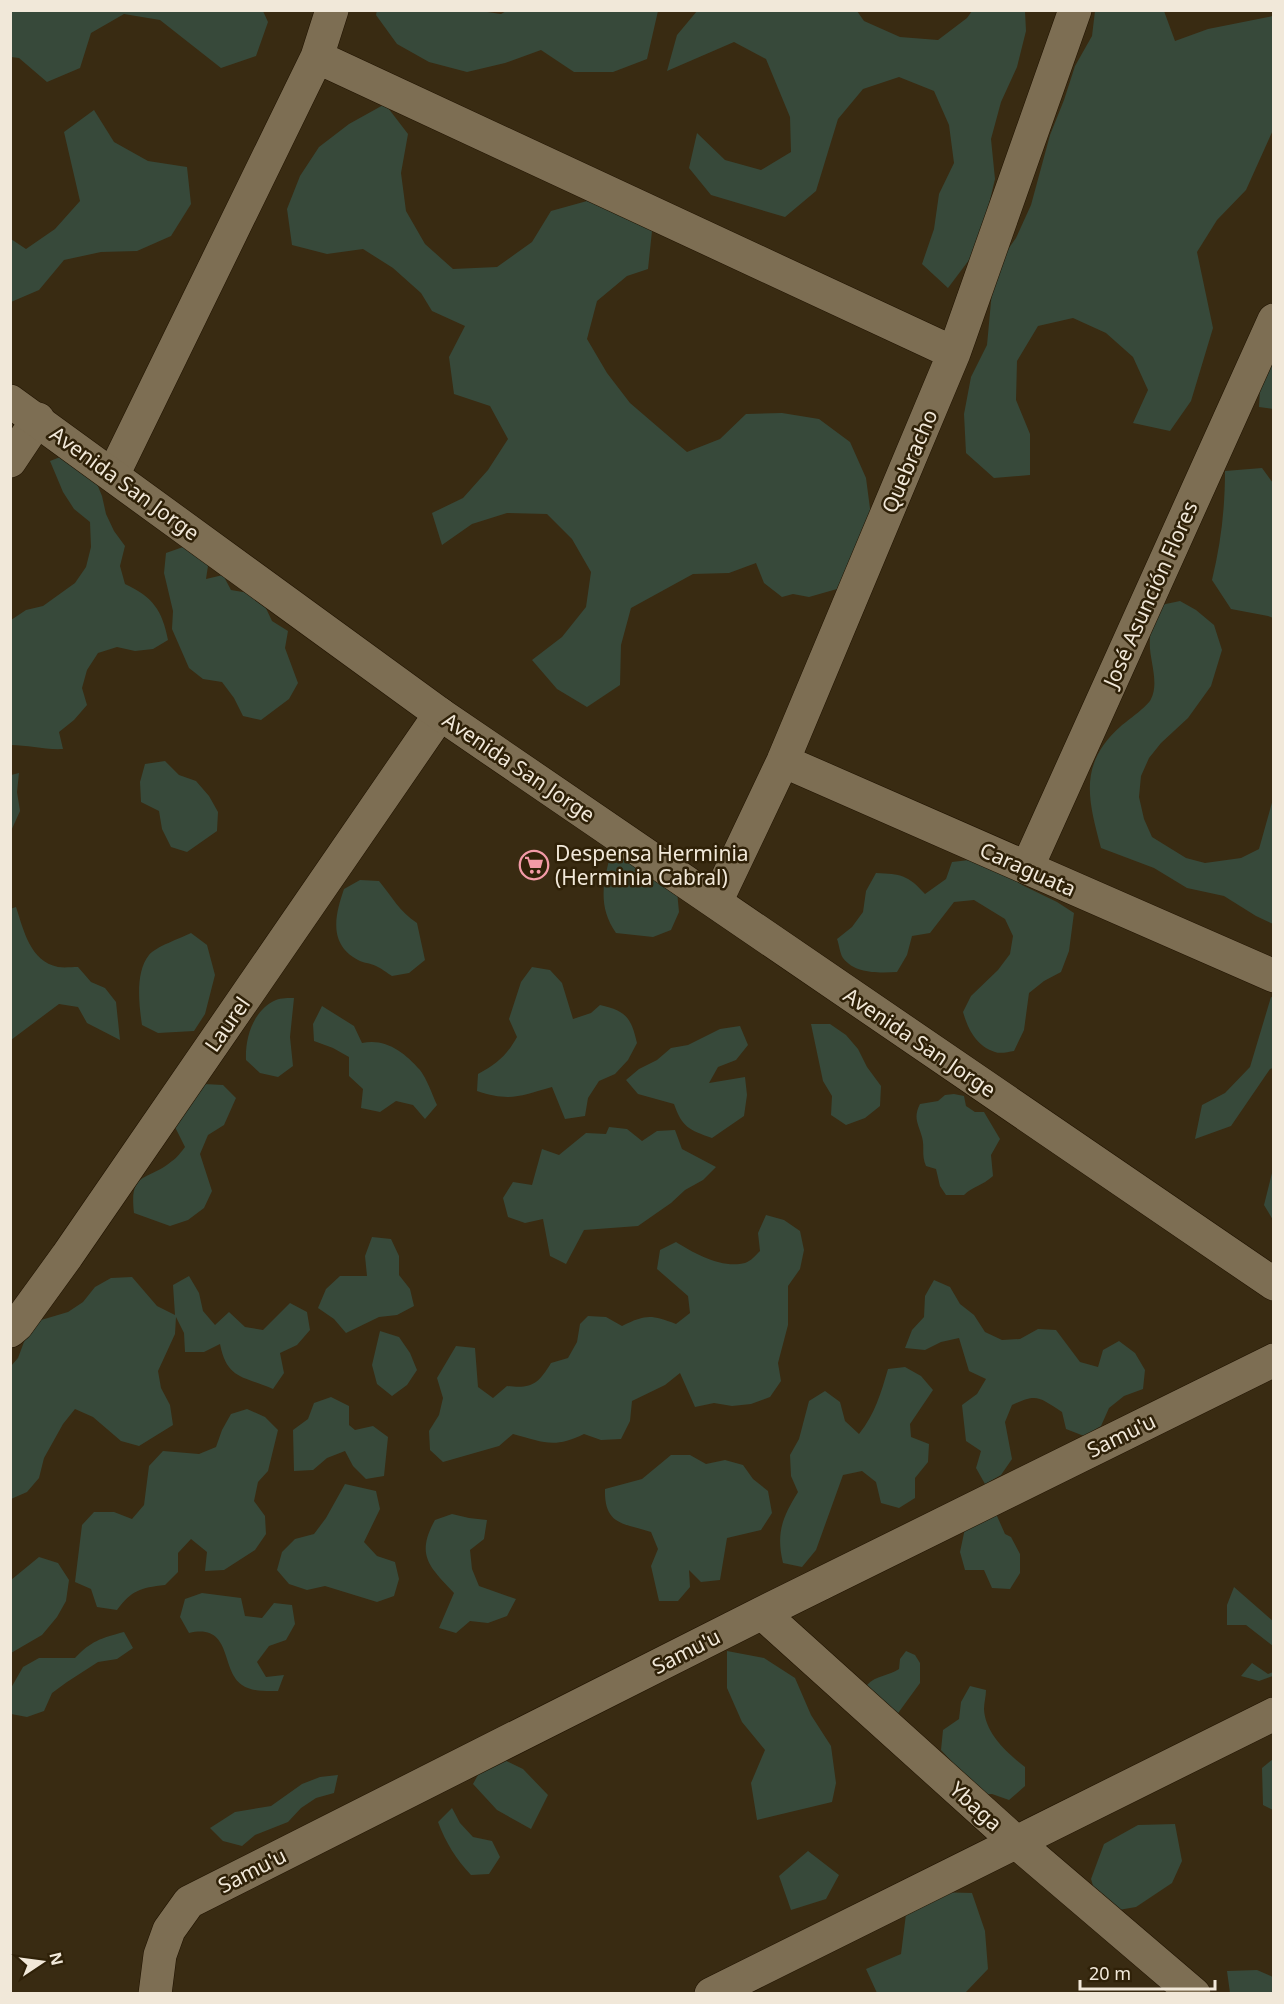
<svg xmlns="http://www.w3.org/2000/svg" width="1284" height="2004" font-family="'Noto Sans',sans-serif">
<rect width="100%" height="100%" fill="#392b12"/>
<!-- grass -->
<path fill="#37493a" d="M377,10h97l27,4 7,-4 150,1 -11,48 -34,13h-39l-33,-22 -36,13 -38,9 -38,-10 -32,-18 -21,-29z
M263,11l5,11 -12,34 -35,12 -61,-48 -36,-6 -33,19 -11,35 -33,14 -28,-24 -8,-1v-46z
M697,11h160l7,10 36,16 38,3 29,-22 5,-7h53l1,20 -9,36 -16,35 -10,37 4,40 -9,38 -14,39 -24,32 -26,-24 12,-35 5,-35 15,-31 -5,-38 -15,-34 -35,-14 -36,12 -25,30 -22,72 -31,26 -74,-22 -22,-27 8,-35 28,27 36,10 30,-18 -1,-35 -24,-58 -32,-17 -67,29 10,-36z
M1095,11h69l11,30 33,-12 65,-13v114l-27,60 -29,30 -20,32 16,76 -22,73 -21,30 -37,-8 15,-33 -15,-33 -27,-24 -33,-15 -35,8 -21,35 -1,39 14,34v41l-36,3 -28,-25 -2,-39 7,-37 16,-32 7,-76 22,-31 15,-33 19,-70 14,-35 11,-34 17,-30z
M385,104l23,30 -7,39 5,38 19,33 28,25 44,-2 35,-25 19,-31 36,-10 35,9 30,21 -4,38 -21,7 -30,25 -10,38 20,34 23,30 57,49 33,-13 26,-25 36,-1 37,6 31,23 16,36 5,38 -34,73 -28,8 -16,-3 -11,3 -18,-14 -8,-20 -27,10 -36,1 -62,34 -10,37 -1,40 -33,22 -30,-18 -25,-29 30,-23 24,-30 5,-35 -19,-33 -25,-25 -40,-1 -35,11 -30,21 -10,-32 31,-15 25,-28 20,-31 -18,-33 -36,-12 -5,-37 16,-31 -33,-15 -11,-18 -28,-25 -30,-19 -36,5 -35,-9 -5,-36 13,-33 19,-29 30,-23z
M94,110l20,32 34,19 39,6 4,37 -20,32 -34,15 -36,1 -37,8 -25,30 -28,12v-63l15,10 29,-20 25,-28 -16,-69z
M1273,332v77l-14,-2 2,-36z
M68,454l27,25 7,17 4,18 8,17 11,15 -5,20 5,18c28,13 37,26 43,56l-15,9 -18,2 -18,-4 -19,6 -11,17 -5,18 5,17 -13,15 -15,12 4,17c-18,1 -35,-4 -52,-4v-125l15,-10 17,-4 32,-23 11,-16 5,-20 -1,-25 -16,-13 -11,-17 -13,-31z
M1262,468l11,15v135l-5,-2 -37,-7 -19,-29c9,-37 13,-72 13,-109z
M183,547l19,3 6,16 -2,13 17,-4 8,15 18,3 15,11 8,17 16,10 -3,17 13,35 -9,16 -28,21 -18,-4 -9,-18 -12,-16 -19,-3 -14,-11 -17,-39 1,-18 -9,-38 2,-20z
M1180,601l16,9 18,15 8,25 -11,36 -23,32 -27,25 -12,15 -8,18 -2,21 5,22 8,18 34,21 19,5 36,-5 18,-9 14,-50v125l-17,-8 -32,-20 -37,-8 -33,-20 -53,-20c-13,-49 -23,-84 20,-122 7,-6 27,-20 30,-27 9,-18 -3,-41 -1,-60 0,-13 5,-23 11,-34z
M165,761l14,14 17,6 13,15 9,16 -1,19 -30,21 -16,-5 -9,-18 -3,-18 -18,-9 -1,-20 5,-18z
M19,773l-2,19 3,19 -9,20v-56z
M614,843l63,48 2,21 -8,18 -18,7 -37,-4c-21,-30 -11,-58 -2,-90z
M969,860l37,13 16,12 35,17 17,11 -5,38 -8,21 -17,9 -15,12 -5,37 -10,21c-6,1 -14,3 -19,1 -19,-6 -27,-23 -32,-40l8,-16 27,-26 12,-16 3,-18 -8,-17 -31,-19 -20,2 -24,31 -18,3 -5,19 -10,17c-18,1 -42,2 -54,-14 -3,-4 -4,-14 -6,-19l15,-12 11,-15 3,-21 10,-18c25,1 32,2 49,21l21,-15 6,-17z
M360,880l19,1c14,17 20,30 38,42l8,37 -16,13 -17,3c-5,-3 -11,-8 -16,-10 -6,-3 -13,-3 -18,-6 -30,-16 -23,-45 -14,-71z
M16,907c8,24 14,54 42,60 6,1 14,0 20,0l13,15 14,6 11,14 4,38 -33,-17 -9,-16 -19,-3 -48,36 -1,-131z
M191,933l16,12 8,30 -10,39 -11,17 -36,2 -16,-8c-3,-20 -7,-53 7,-70 6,-8 32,-17 42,-22z
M532,967l18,3 12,13 11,36 18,-6 9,-8c26,6 31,12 37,38l-9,17 -13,14 -16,7 -11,17 -3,18 -20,3 -13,-32c-32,9 -42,15 -75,4l1,-17c19,-10 29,-19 39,-37l-8,-18 12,-37z
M1271,997l3,1 -1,70 -3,1 -39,57 -36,13 7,-34 23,-12 25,-26z
M294,998l-4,39 3,29 -15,11 -18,-4 -14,-13c-1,-22 7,-50 30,-60 5,-2 13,-2 18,-2z
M322,1006l32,20 8,17c24,-5 42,9 58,27 7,9 12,24 17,35l-12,14 -12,-14 -17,-4 -16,11 -19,-4 2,-19 -14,-13v-19l-16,-9 -19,-7 -1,-17z
M811,1024h19l16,11 12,14 9,18 14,19 -1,20 -15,12 -19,7 -15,-10 1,-19 -9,-15z
M740,1026l8,19 -12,15 -18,7 -9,16 36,-6 2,18 -3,21 -32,22c-23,-8 -30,-11 -38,-34l-36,-10 -12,-14 13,-11 18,-9 14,-12 17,-3 32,-16z
M204,1084l19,1 13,13 -12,27 -16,10 -8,19 12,37 -8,17 -16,12 -18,6 -36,-13c-5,-43 13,-31 38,-52 5,-3 9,-9 13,-14l-16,-32z
M954,1094l10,2 2,10 9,6h9l16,27 -9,16 2,21c-11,10 -20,10 -29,19h-18l-6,-9 -4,-17 -10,-3c-5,-12 -1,-18 -4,-29 -4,-14 -9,-19 -2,-33l18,-3 7,-6z
M609,1127l18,2 15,12 15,-10 18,-1 7,19 34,18 -13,13 -18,10 -14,13 -33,23 -54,4 -18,34 -16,-8 -7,-37 -18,4 -17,-6 -5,-19 10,-16 19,3 10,-36 17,6 27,-22 20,1z
M1273,1169l1,51h-1l-9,-15z
M766,1215l18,5 16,11 4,19 -4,19 -12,17v39l-10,38 3,18 -11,16 -19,7 -19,2 -18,-3 -19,4 -15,-34 -15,12 -33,16 -2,20 -9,18 -20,1 -17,-6c-30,15 -41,8 -71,0l-14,12 -56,16 -13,-12 -1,-19 10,-16 4,-17 -6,-20 19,-32 19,2 3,39 15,11 14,-12c25,3 31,-2 44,-23l17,-5 9,-16 3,-18 8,-8 18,1 16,9c25,-12 29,-11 54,-2l14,-11 -2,-17 -31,-27 3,-19 16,-8c19,12 47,27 69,21 6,-2 11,-8 15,-12l-2,-18z
M372,1237l19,2 8,17v19l11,14 4,17 -17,9 -18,2 -33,16 -12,-14 -16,-11 8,-19 14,-13h27l-2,-20z
M189,1276l10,17 4,18 12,14 14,-13 16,15 18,3 27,-27 17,9 3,18 -13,15 -17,8 4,20 -11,16c-29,-13 -46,-9 -53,-45l-16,8h-19l-1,-19 -8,-16 -1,17 -17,37 3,17 9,17 3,20 -34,21 -18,-5 -28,-24 -18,-8 -12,15 -19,34 -5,20 -12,14 -16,7v-133l7,-8 13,-35 37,-11 15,-10 12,-15 16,-9 21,-1 25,29 18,9 -2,-30z
M934,1280l16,7 10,17 14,11 11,17 17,8 18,-1 18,-10 18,1 24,32 18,5 5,-17 16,-9 16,12 10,17 -2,19 -19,7 -15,12 -8,18 -17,10 -18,-7 -4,-17c-23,-15 -25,-19 -50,-7l-7,17 7,37 -11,16 -16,9 -9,-16 5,-17 -15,-10 -4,-36 15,-11 9,-15 -17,-8 -10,-33 -18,4 -16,8 -20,-2 7,-18 12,-13 1,-21z
M380,1331l19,6 11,16 7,17 -10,15 -15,11 -15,-12 -5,-19z
M905,1367l16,9 12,14 -23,34 1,13 18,7 -1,18 -13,16v20l-16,10 -18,-5 -5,-21 -14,-11 -19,4 -27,75 -14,17 -19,-4c-7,-30 -1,-45 15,-71l-7,-16 -1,-21 9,-16 10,-38 16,-10 15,11 5,19 14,13c16,-20 22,-41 29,-65z
M331,1397l18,9v19l6,5 18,-4 15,11 -4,39 -18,3 -13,-13 -8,-15 -18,7 -14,12 -19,1 -1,-41 15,-11 6,-16z
M247,1409l18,8 13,13 -10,41 -10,11 -4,19 11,15 1,18 -11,16 -31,20 -19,1 2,-19 -16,-13 -13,14v19l-13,13c-25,3 -33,5 -48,25l-20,-3 -6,-18 -16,-7 7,-57 12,-13h20l18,7 12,-14 5,-39 14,-15 36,3 17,-7 6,-17 9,-16z
M671,1455h19l16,9 19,-4 18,5 10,14 15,12 4,22 -11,17 -34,8 -7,42 -19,2 -12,-12 1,17 -12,14h-19l-8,-35 7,-17 -7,-17c-28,-9 -47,-7 -46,-43l37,-10z
M345,1484l31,7 4,18 -16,33 13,14 18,6 4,17 -5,17 -17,6 -52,-16 -18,4 -18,-6 -12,-14 5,-18 13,-13 19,-5 12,-16z
M989,1498l16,36 6,3 9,17v19l-10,16 -18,-1 -8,-18h-19l-5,-18 11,-52z
M452,1514l17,4 18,2 -3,19 -14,11 2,19 7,17 37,13 -9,17 -19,7 -18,-2 -14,12 -17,-5 15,-35c-24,-26 -39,-37 -19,-73z
M39,1557l19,6 11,17 -3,21 -9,16 -15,18 -31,18v-73z
M1234,1587l39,34v25l-27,-21h-19v-20z
M202,1593l39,5 4,18 17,2 12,-15 18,2 3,19 -9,16 -17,6 -12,16 9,15 18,-2 -6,16c-11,0 -26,1 -36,-6 -22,-15 -9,-62 -53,-52l-9,-16 5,-18z
M124,1632l9,16 -16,11 -19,3 -31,20 -15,11 -8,18 -17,6 -16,-3v-26l12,-21 16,-9h36c16,-17 26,-20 49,-26z
M727,1651l37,7 31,20 16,37 20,31 5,37 -4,19 -75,18 -6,-37 14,-33 -23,-28 -15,-34z
M906,1651l9,4 5,8v20l-24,33 -23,-4 -6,-27c9,-10 22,-9 32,-16l1,-10z
M1252,1663l16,11 5,-2v4l-14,5 -18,-5z
M970,1686l16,4c0,6 -2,13 -2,19 1,24 23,44 41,58v19l-16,14 -17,-6 -19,1 -13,-14 -6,-17 -13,-14 2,-20 16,-11 2,-17z
M490,1753l33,16 25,26 -17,34 -34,-19 -24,-26z
M1273,1759v51l-10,-5 -1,-37z
M338,1775l-4,18 -18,5 -15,10 -13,14 -33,13 -13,11 -19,-5 -13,-13 25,-16 36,-6 31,-22 18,-7z
M452,1808l8,15 13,14 19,4 8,16 -11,17 -18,1c-15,-16 -25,-32 -33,-53z
M1175,1824l7,37 -10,22 -36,24 -35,6 -10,-34 13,-35 34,-19z
M808,1851l31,24 -13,24 -35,11 -12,-34z
M935,1892l37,1 13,38 3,38 -23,24h-88l-11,-24 35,-15 5,-40z
M1257,1970l16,7v16h-43l-3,-22z"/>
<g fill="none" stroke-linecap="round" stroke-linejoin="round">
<!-- minor casing -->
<g stroke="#201300" stroke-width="34">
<path id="minor" d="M317,57l637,296
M10,461l28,-42
M113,475l204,-418 15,-47
M783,761l491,215
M1027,868l247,-548
M716,902l67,-141 171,-408 121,-343
M10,1331l7,-6 50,-69 373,-542
M762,1613l254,229 178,152
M155,1994l5,-39 9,-25 20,-28 573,-289 512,-253
M711,1994l563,-280"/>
</g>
<!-- tertiary casing -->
<g stroke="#201300" stroke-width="34">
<path id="tertiary" d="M10,401l430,313 834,570"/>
</g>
<!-- minor -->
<use href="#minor" stroke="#7d6e53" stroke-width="33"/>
<!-- tertiary -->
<use href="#tertiary" stroke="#7d6e53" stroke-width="33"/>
</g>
<!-- icons -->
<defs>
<g id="supermarket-ring" transform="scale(1.5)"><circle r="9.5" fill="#2f2108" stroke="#f39aa7" stroke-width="1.5"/><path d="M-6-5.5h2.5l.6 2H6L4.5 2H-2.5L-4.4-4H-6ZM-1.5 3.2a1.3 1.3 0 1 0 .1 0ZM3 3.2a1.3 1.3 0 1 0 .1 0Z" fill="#f39aa7"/></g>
</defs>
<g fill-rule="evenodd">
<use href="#supermarket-ring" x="534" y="865"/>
</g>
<g text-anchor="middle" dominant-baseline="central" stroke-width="5" stroke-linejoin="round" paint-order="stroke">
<!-- street labels -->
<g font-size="21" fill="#f1e8d9" stroke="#2f2108">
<text transform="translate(909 461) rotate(-67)">Quebracho</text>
<text transform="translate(125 483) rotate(36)">Avenida San Jorge</text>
<text transform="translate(1150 594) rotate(-66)">José Asunción Flores</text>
<text transform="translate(519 767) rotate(34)">Avenida San Jorge</text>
<text transform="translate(1028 869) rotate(24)">Caraguata</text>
<text transform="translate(227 1024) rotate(-55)">Laurel</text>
<text transform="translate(920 1042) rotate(34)">Avenida San Jorge</text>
<text transform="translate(1121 1435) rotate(-26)">Samu'u</text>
<text transform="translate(686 1651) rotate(-27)">Samu'u</text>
<text transform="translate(976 1806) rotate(42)">Ybaga</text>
<text transform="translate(252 1870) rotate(-27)">Samu'u</text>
</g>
<!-- poi labels -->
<g font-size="21" fill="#f1e8d9" stroke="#2f2108" text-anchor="start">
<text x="555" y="853">Despensa Herminia<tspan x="555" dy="24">(Herminia Cabral)</tspan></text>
</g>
</g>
<!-- border -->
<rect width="1284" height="2004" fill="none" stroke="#f1e8d9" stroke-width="24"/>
<!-- north arrow -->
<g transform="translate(42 1962) rotate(77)" stroke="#2f2108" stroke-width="4.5" paint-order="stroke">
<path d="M0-4.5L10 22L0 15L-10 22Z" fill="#f1e8d9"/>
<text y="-9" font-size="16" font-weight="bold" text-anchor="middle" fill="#f1e8d9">N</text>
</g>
<!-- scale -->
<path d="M1080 1980v9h135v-9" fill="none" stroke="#f1e8d9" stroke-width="3"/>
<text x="1089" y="1980" font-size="18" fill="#f1e8d9" stroke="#2f2108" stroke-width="4.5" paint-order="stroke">20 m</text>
</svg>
